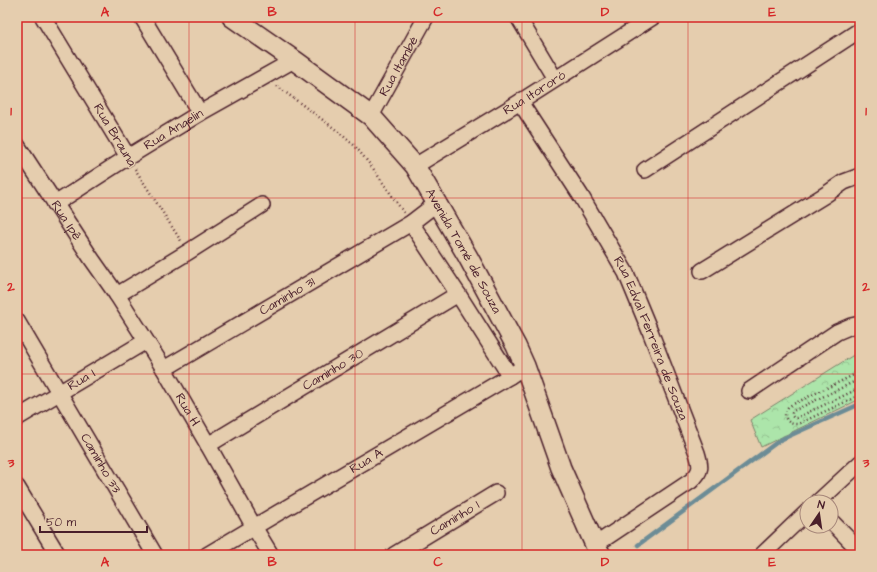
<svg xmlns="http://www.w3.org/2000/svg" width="877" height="572" font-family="'Architects Daughter',sans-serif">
<defs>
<pattern id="forest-crowns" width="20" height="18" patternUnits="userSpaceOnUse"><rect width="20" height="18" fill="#ace5aa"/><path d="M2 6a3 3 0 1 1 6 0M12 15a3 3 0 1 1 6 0" fill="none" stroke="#96c492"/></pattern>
</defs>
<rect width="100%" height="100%" fill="#e5cdae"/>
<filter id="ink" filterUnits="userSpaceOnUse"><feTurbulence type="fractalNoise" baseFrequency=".025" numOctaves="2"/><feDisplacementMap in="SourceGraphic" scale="8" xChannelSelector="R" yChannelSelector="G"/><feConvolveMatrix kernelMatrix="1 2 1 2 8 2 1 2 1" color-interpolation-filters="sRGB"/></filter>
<g filter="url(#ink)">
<!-- forest -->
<path fill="url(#forest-crowns)" stroke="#7b826a" d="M860,351v48l-99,48 -11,-27z"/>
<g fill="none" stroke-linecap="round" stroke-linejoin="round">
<!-- stream -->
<path stroke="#6c8c96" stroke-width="4.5" d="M638,545l142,-105 80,-36"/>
<!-- minor casing -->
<g stroke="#4a1f2b" stroke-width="18">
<g id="minor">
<path d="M43,17l85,140"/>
<path d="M142,17l58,96"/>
<path d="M518,17l37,62"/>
<path id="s1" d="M520,102l61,94 45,77 24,58 47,122c4,13 5,18 -6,28l-96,64"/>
<path id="s2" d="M371,116l55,-99"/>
<path id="s3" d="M17,145l74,113 26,37 47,74 44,76 46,82 17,28"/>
<path id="s4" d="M415,166l105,-64 133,-85"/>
<path d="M645,170l215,-140"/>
<path id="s5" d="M55,204l73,-47 72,-44 94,-53"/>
<path d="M411,223l47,71 52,82"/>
<path d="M702,271l123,-76 19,-13 16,-6"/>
<path d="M117,295l71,-43 74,-47"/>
<path id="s6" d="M17,321l138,234"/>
<path id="s7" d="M164,369l247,-146 26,-20"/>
<path d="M749,391l88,-59 14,-6 9,-2"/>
<path id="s8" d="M17,418l129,-77"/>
<path id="s9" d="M208,445l250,-151"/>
<path d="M17,487l41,68"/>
<path d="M818,502l42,-39"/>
<path d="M831,521l29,30"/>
<path id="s10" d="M207,555l47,-28 256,-151 15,-10"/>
<path id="s11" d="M394,555l102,-62"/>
<path d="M762,555l45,-43"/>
</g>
</g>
<!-- tertiary casing -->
<g stroke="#4a1f2b" stroke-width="22">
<g id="tertiary">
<path id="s12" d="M232,17l62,43 77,56 44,50 53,91 48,89 9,20 36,102 34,77 6,10"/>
</g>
</g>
<!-- path -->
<path stroke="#4a1f2b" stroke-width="2.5" stroke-dasharray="1 3" stroke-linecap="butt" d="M277,86l58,43 20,17 17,21 32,46
M135,169l46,72
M860,372l-71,34c-8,9 -3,19 9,18l62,-29
M860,379l-67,32 -1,2v3l2,2h2l64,-30"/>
<!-- minor -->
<use href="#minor" stroke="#e5cdae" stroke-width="15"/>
<!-- tertiary -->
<use href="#tertiary" stroke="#e5cdae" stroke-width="19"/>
</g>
</g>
<!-- grid -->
<path fill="none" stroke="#d62828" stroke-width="1" stroke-opacity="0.55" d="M189,17v538M355,17v538M522,17v538M688,17v538M17,198h843M17,374h843"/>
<g text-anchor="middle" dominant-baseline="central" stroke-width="3" stroke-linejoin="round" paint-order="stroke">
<!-- street labels -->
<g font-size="13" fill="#4a1f2b" stroke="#e5cdae">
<text stroke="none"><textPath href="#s2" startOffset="57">Rua Itambé</textPath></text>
<text stroke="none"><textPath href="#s4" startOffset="140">Rua Itororó</textPath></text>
<text stroke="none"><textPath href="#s5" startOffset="140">Rua Angelin</textPath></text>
<text transform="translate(115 135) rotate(59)">Rua Brauna</text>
<text stroke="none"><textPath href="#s3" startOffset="90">Rua Ipê</textPath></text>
<text stroke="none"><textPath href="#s12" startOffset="335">Avenida Tomé de Souza</textPath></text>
<text stroke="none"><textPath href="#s7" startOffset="143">Caminho 31</textPath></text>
<text stroke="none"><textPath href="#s1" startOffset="271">Rua Edval Ferreira de Souza</textPath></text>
<text stroke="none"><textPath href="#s9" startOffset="146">Caminho 30</textPath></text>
<text stroke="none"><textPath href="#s8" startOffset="75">Rua I</textPath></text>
<text stroke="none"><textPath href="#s3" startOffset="315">Rua H</textPath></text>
<text stroke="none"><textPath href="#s10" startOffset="185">Rua A</textPath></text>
<text stroke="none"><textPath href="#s6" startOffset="165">Caminho 33</textPath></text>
<text stroke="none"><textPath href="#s11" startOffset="71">Caminho 1</textPath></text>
</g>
</g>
<!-- margin -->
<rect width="877" height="572" fill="none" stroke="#e5cdae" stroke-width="44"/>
<!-- north arrow -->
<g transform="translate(819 514) rotate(13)"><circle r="19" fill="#e5cdae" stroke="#a7877a"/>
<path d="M0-3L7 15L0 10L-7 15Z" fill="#4a1f2b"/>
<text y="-6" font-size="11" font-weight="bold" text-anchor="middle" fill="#4a1f2b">N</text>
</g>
<!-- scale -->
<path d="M40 526v6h107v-6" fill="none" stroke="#4a1f2b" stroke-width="2"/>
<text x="46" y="526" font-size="12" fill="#4a1f2b" stroke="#e5cdae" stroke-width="3" paint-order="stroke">50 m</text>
<rect x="22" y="22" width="833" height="528" fill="none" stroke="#d62828" stroke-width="1.5"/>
<g font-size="13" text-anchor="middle" font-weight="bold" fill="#d62828">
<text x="105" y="16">A</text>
<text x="272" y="16">B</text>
<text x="438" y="16">C</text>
<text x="605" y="16">D</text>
<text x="772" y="16">E</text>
<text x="11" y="115">1</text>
<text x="866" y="115">1</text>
<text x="11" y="291">2</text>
<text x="866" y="291">2</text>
<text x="11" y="467">3</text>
<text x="866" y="467">3</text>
<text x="105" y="566">A</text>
<text x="272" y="566">B</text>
<text x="438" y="566">C</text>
<text x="605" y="566">D</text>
<text x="772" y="566">E</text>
</g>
</svg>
